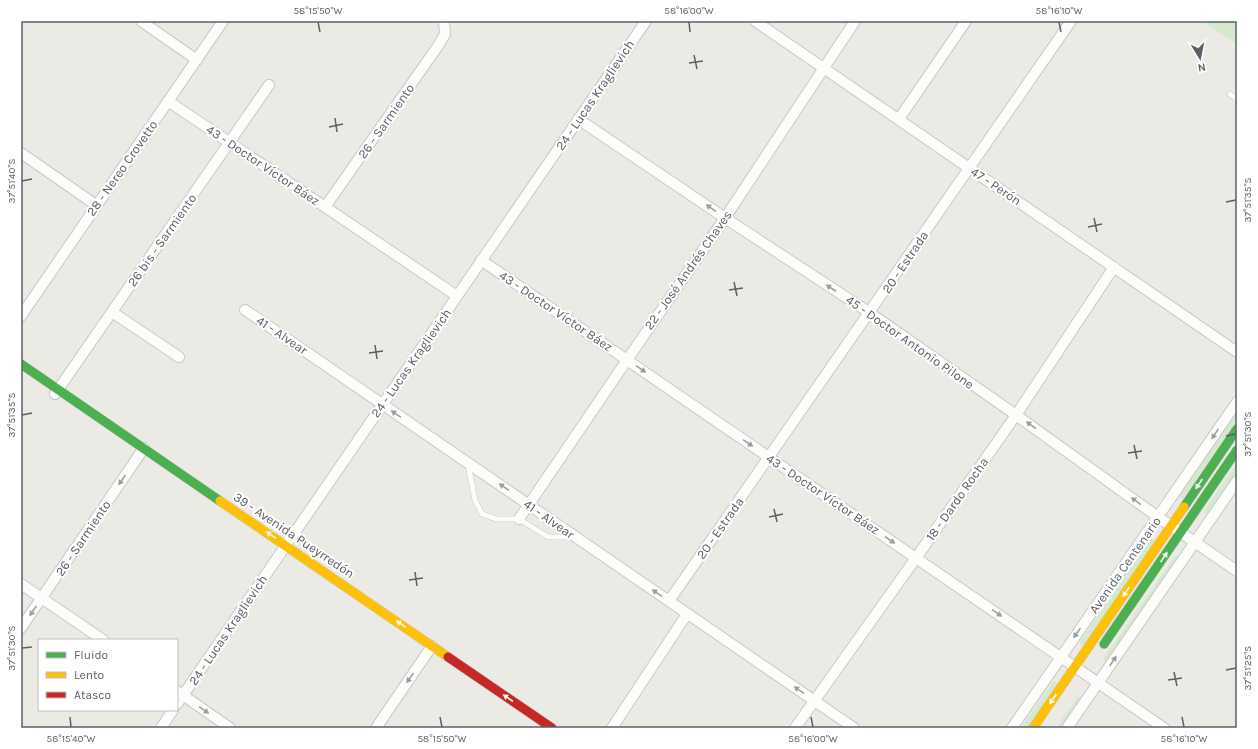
<svg xmlns="http://www.w3.org/2000/svg" width="1258" height="749" font-family="Karla,sans-serif">
<rect width="100%" height="100%" fill="#eceae5"/>
<!-- green -->
<path fill="#d4e9ce" d="M1202,21h35v23z
M1237,412v9l-54,78 -4,-3z
M1237,463v9l-30,43 -4,-3z
M1151,538l5,3 -73,105 -4,-3z
M1176,555l4,2 -73,105 -4,-3z
M1054,681l4,3 -31,44h-6z
M1078,697l4,3 -20,28h-6z"/>
<g fill="none" stroke-linecap="round" stroke-linejoin="round">
<!-- lane casing -->
<g stroke="#c8c9c8" stroke-width="6">
<path id="lane" d="M1230,94l7,5
M468,464l7,36 7,14 14,5h23l29,18h25"/>
</g>
<!-- street casing -->
<g stroke="#c8c9c8" stroke-width="12">
<path id="street" d="M141,21l56,39
M755,21l482,331
M168,101l289,195
M578,119l147,99 145,95 146,102 142,102 79,54
M899,119l67,-98
M21,153l75,52
M325,207l113,-161 7,-12 -1,-13
M481,260l683,468
M245,310l609,418
M112,312l67,45
M21,316l202,-295
M55,394l214,-309
M519,519l108,-159 98,-142 130,-197
M21,584l82,56
M669,601l402,-580
M21,628l123,-180
M177,691l53,37
M177,704l469,-683
M161,728l12,-18
M376,728l56,-82
M612,728l75,-114
M795,728l121,-170 100,-143 98,-148
M1012,728l225,-326
M1067,728l170,-247"/>
</g>
<!-- fast casing -->
<g stroke="#c8c8c8" stroke-width="10">
<path id="fast" d="M21,364l199,137
M1184,507l53,-78
M1104,644l133,-194"/>
</g>
<!-- slow casing -->
<g stroke="#c8c8c8" stroke-width="10">
<path id="slow" d="M220,501l228,156
M1033,728l151,-221"/>
</g>
<!-- jam casing -->
<g stroke="#c8c8c8" stroke-width="10">
<path id="jam" d="M448,657l104,71"/>
</g>
<!-- lane -->
<use href="#lane" stroke="#fcfcfb" stroke-width="5"/>
<!-- street -->
<use href="#street" stroke="#fcfcfb" stroke-width="10"/>
<!-- fast -->
<use href="#fast" stroke="#4caf50" stroke-width="9"/>
<!-- slow -->
<use href="#slow" stroke="#ffc107" stroke-width="9"/>
<!-- jam -->
<use href="#jam" stroke="#c62828" stroke-width="9"/>
</g>
<!-- one-way arrows -->
<defs><path id="oneway-solid" d="M-6-.8H1V-3.2L6.5 0L1 3.2V.8H-6Z"/></defs>
<g fill="#9b9ea1">
<use href="#oneway-solid" transform="translate(711 208) rotate(-146)"/>
<use href="#oneway-solid" transform="translate(831 288) rotate(-147)"/>
<use href="#oneway-solid" transform="translate(641 369) rotate(34)"/>
<use href="#oneway-solid" transform="translate(396 414) rotate(-146)"/>
<use href="#oneway-solid" transform="translate(1031 425) rotate(-144)"/>
<use href="#oneway-solid" transform="translate(1215 434) rotate(124)"/>
<use href="#oneway-solid" transform="translate(748 443) rotate(34)"/>
<use href="#oneway-solid" transform="translate(122 480) rotate(124)"/>
<use href="#oneway-solid" transform="translate(504 487) rotate(-146)"/>
<use href="#oneway-solid" transform="translate(1136 501) rotate(-144)"/>
<use href="#oneway-solid" transform="translate(890 540) rotate(34)"/>
<use href="#oneway-solid" transform="translate(657 593) rotate(-146)"/>
<use href="#oneway-solid" transform="translate(33 611) rotate(124)"/>
<use href="#oneway-solid" transform="translate(997 613) rotate(35)"/>
<use href="#oneway-solid" transform="translate(1077 633) rotate(125)"/>
<use href="#oneway-solid" transform="translate(1113 661) rotate(-56)"/>
<use href="#oneway-solid" transform="translate(410 678) rotate(125)"/>
<use href="#oneway-solid" transform="translate(799 690) rotate(-146)"/>
<use href="#oneway-solid" transform="translate(204 710) rotate(35)"/>
</g>
<g fill="#f6fbf6">
<use href="#oneway-solid" transform="translate(1199 484) rotate(124)"/>
<use href="#oneway-solid" transform="translate(271 535) rotate(-146)"/>
<use href="#oneway-solid" transform="translate(1164 557) rotate(-56)"/>
<use href="#oneway-solid" transform="translate(1126 592) rotate(124)"/>
<use href="#oneway-solid" transform="translate(401 624) rotate(-146)"/>
<use href="#oneway-solid" transform="translate(508 698) rotate(-146)"/>
<use href="#oneway-solid" transform="translate(1053 699) rotate(125)"/>
</g>
<!-- ticks -->
<path fill="none" stroke="#5b6065" stroke-width="1.5" d="M318,22l2,10M689,22l1,10M1059,22l2,10M694,55l3,14M689,63l14,-2M335,118l2,14M329,127l14,-3M22,181l10,-2M1226,202l10,-2M1094,218l3,14M1088,227l14,-3M734,282l3,14M729,290l14,-2M375,345l2,14M369,353l14,-2M22,415l10,-2M1226,436l10,-2M1134,445l3,14M1128,453l14,-2M774,509l3,13M769,517l14,-3M415,572l2,14M409,580l14,-2M22,648l10,-1M1226,670l10,-2M1174,672l3,14M1168,680l14,-2M70,717l1,10M440,717l2,10M811,717l2,10M1182,717l2,10"/>
<g text-anchor="middle" dominant-baseline="central" stroke-width="4" stroke-linejoin="round" paint-order="stroke">
<!-- street labels -->
<g font-size="13" fill="#5b6065" stroke="#fff">
<text transform="translate(595 95) rotate(-56)">24 - Lucas Kraglievich</text>
<text transform="translate(386 121) rotate(-55)">26 - Sarmiento</text>
<text transform="translate(263 165) rotate(34)">43 - Doctor Víctor Báez</text>
<text transform="translate(122 168) rotate(-55)">28 - Nereo Crovetto</text>
<text transform="translate(996 186) rotate(34)">47 - Perón</text>
<text transform="translate(162 240) rotate(-55)">26 bis - Sarmiento</text>
<text transform="translate(905 262) rotate(-56)">20 - Estrada</text>
<text transform="translate(688 270) rotate(-55)">22 - José Andrés Chaves</text>
<text transform="translate(556 311) rotate(34)">43 - Doctor Víctor Báez</text>
<text transform="translate(282 335) rotate(34)">41 - Alvear</text>
<text transform="translate(910 342) rotate(35)">45 - Doctor Antonio Pilone</text>
<text transform="translate(411 363) rotate(-55)">24 - Lucas Kraglievich</text>
<text transform="translate(823 494) rotate(34)">43 - Doctor Víctor Báez</text>
<text transform="translate(957 499) rotate(-55)">18 - Dardo Rocha</text>
<text transform="translate(549 519) rotate(35)">41 - Alvear</text>
<text transform="translate(720 528) rotate(-55)">20 - Estrada</text>
<text transform="translate(294 535) rotate(34)">39 - Avenida Pueyrredón</text>
<text transform="translate(83 538) rotate(-56)">26 - Sarmiento</text>
<text transform="translate(1125 565) rotate(-55)">Avenida Centenario</text>
<text transform="translate(228 630) rotate(-56)">24 - Lucas Kraglievich</text>
</g>
</g>
<!-- border -->
<rect width="1258" height="749" fill="none" stroke="#ffffff" stroke-width="44"/>
<!-- legend -->
<rect x="38" y="639" width="140" height="72" fill="#ffffff" stroke="#bdbfc1"/>
<rect x="46" y="652" width="20" height="6" fill="#4caf50" stroke="#bdbfc1"/>
<text x="74" y="659" font-size="12" fill="#5b6065">Fluido</text>
<rect x="46" y="672" width="20" height="6" fill="#ffc107" stroke="#bdbfc1"/>
<text x="74" y="679" font-size="12" fill="#5b6065">Lento</text>
<rect x="46" y="692" width="20" height="6" fill="#c62828" stroke="#bdbfc1"/>
<text x="74" y="699" font-size="12" fill="#5b6065">Atasco</text>
<!-- north arrow -->
<g transform="translate(1200 58) rotate(170)" stroke="#ffffff" stroke-width="3" paint-order="stroke">
<path d="M0-3L7 15L0 10L-7 15Z" fill="#5b6065"/>
<text y="-6" font-size="11" font-weight="bold" text-anchor="middle" fill="#5b6065">N</text>
</g>
<rect x="22" y="22" width="1214" height="705" fill="none" stroke="#5b6065" stroke-width="1.5"/>
<g font-size="10" text-anchor="middle" fill="#5b6065">
<text x="318" y="14">58°15'50"W</text>
<text x="689" y="14">58°16'00"W</text>
<text x="1059" y="14">58°16'10"W</text>
<text transform="translate(11 181) rotate(-90)" y="4">37°51'40"S</text>
<text transform="translate(1247 200) rotate(-90)" y="4">37°51'35"S</text>
<text transform="translate(11 415) rotate(-90)" y="4">37°51'35"S</text>
<text transform="translate(1247 434) rotate(-90)" y="4">37°51'30"S</text>
<text transform="translate(11 648) rotate(-90)" y="4">37°51'30"S</text>
<text transform="translate(1247 668) rotate(-90)" y="4">37°51'25"S</text>
<text x="71" y="742">58°15'40"W</text>
<text x="442" y="742">58°15'50"W</text>
<text x="813" y="742">58°16'00"W</text>
<text x="1184" y="742">58°16'10"W</text>
</g>
</svg>
